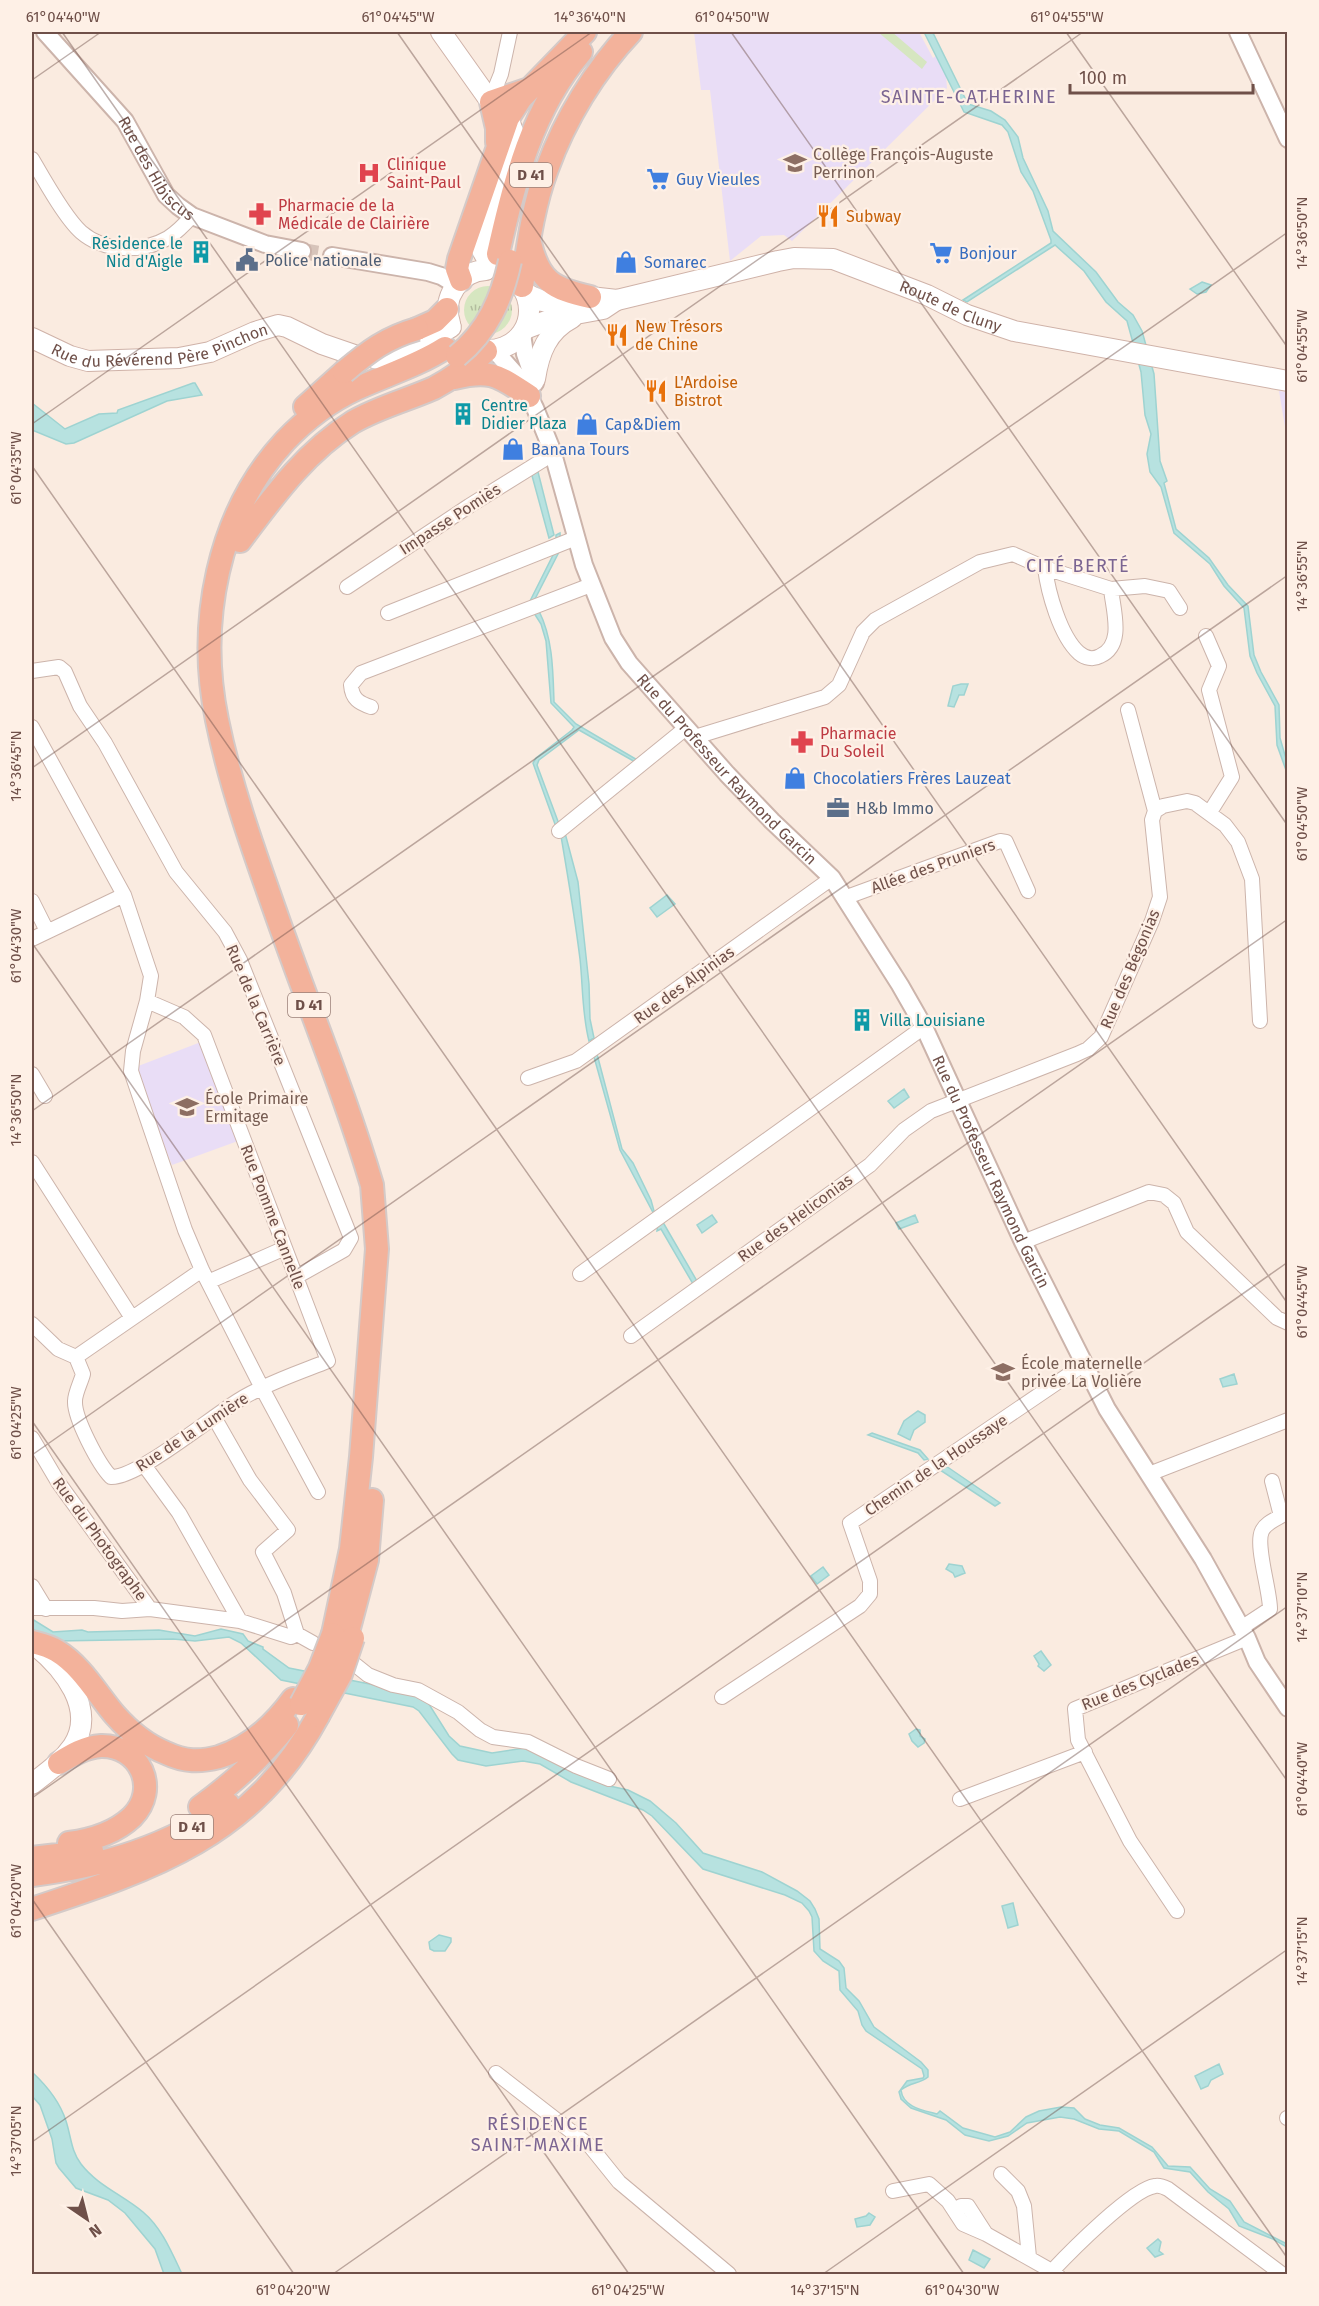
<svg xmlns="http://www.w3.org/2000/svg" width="1319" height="2306" font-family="'Fira Sans',sans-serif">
<defs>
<pattern id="grass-tufts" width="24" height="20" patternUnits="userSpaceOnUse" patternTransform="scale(1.5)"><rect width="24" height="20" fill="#d6e6c0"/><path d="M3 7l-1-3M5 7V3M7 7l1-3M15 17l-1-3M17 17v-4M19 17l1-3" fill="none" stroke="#b2bd9e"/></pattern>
</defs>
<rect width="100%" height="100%" fill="#faebe0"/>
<!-- education -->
<path fill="#e9ddf6" d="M694,32h225l14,26 6,-4 6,7 2,27 -155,153 -8,-6 -23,1 -31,25 -20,-171h-9z
M1279,391l8,1v47z
M201,1042l37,99 -66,24 -39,-97z"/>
<!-- grass -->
<path fill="url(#grass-tufts)" d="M464 310a24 24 0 1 1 48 0a24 24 0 1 1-48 0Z"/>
<!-- pitch -->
<path fill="#d6e6c0" d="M878,32h14l35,30 -5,7z"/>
<!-- water -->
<path fill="#b7e2e0" stroke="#9ed3d1" stroke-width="1.5" d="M924,32h8l2,3 34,69 23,7 14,9 13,17 5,21 25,53 5,20 43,41 22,30 15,13 9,16 12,43 6,87 7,20 -3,2 12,46 33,29 19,27 20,21 6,49 7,17 18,33 1,33 7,24v11l-10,-28 -2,-39 -18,-33 -7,-17 -6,-48 -20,-22 -14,-22 -36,-31 -13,-46 -11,-15 -3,-18 4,-20 -6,-19 -4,-43 -14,-51 -21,-19 -22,-31 -29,-26 -88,57 -4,-2 88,-57v-3l-18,-49 -12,-19 -13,-40 -6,-7 -38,-13z
M1202,282l9,3 -5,7 -9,2 -7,-5z
M193,383h2l7,12 -35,6 -93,42 -8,1 -34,-14v-27l33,26 34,-15 18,-1 1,-3z
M537,468l17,67 -5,3 -18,-66z
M560,533l1,15 -27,53 -5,2 27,-54v-14z
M539,611c14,28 14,60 15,91l22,22 63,37 -2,2 -58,-33 -40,30 -2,5 22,59 -3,3 -23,-64 3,-5 36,-28 2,-3 -23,-24 -5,-62 -5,-17 -7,-11z
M961,684h7l-4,11h-5l-5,12 -6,-1 5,-20z
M565,833l13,49 11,102 1,35 4,19 -5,3c-7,-27 -6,-54 -9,-82 -5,-41 -12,-82 -19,-123z
M667,895l8,9 -18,13 -7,-9z
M597,1054l25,95 11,14 18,37 3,11 10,13 33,57 -4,3 -32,-55 -4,2 1,-9 -38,-72 -26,-93z
M904,1089l5,8 -15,11 -6,-7z
M712,1215l5,7 -15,11 -5,-8z
M915,1215l3,7 -19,7 -3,-6z
M1234,1374l3,10 -14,3 -3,-8z
M918,1411l7,4v7l-11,8 -4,10 -12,-6 6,-13z
M872,1433l48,17 8,9 -4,1 -6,-7 -50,-18z
M946,1466l54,37 -5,3 -55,-36z
M949,1564l13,2 3,7 -10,4 -2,-4 -7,-4z
M823,1567l6,8 -12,9 -6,-8z
M32,1619l21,13 29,-2 6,2 71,-2 36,6 26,-7 22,5 5,7 15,6v2l26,19 126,25 12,8 22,35 11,10 32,7 39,-6 74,38 23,5 22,11 26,22 27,30 59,19 35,19 13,10 5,8 4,10 1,30 19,12 5,7 2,20 13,13 15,26 47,35 7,8v7c-8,7 -18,5 -27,13 2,17 21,20 36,24l3,-3 23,17 32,9 15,-5 16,-15 13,-6 22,-4 13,1 11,11 15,6 19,3 33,19 16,19 22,1 20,22 20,12 14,21 43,22v6l-2,-4 -12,-7 -34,-13 -10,-17 -21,-17 -18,-20 -26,-4 -10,-16 -35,-21 -20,-2 -25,-10 -14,-2 -33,6 -19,13 -19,5 -24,-6 -19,-15 -35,-12 -10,-9 -2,-7 8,-11 16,-3 1,-2 -2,-7 -56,-38 -4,-6 -4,-14 -18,-21 -1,-19 -16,-10 -9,-10 -2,-34 -3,-6 -7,-8 -17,-8 -82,-26 -51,-53 -9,-6 -72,-28 -31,-18 -17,-3 -37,5 -28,-6 -6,-6 -33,-43 -6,-4 -132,-27 -40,-37 -12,-6 -34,4 -22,-2 -116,2 -13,-4 -12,-9z
M1041,1651l10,14 -7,6 -6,-5 1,-2 -5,-8z
M916,1729l4,1v6l5,3 -1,4 -6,4 -6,-6 -3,-7z
M1013,1903l5,22 -10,3 -6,-22z
M439,1935l12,3v4l-6,9h-11l-4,-2 -1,-7z
M1219,2064l4,10 -12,6 -3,6 -7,3 -6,-13z
M32,2072c14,13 28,30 34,49 5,15 5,30 15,43 17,22 42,31 62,48 19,16 29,41 39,62h-18l-9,-25 -30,-36 -17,-13 -32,-12 -17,-20 -3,-5 -4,-24 -12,-34 -8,-9z
M869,2213l6,4 -5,8 -13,2 -2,-8 11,-3z
M1158,2239l3,3 -2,9 4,3 -8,3 -8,-9z
M973,2250l17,9 -6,9 -15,-8z"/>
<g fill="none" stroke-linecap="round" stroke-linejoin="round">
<!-- tertiary-tunnel -->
<path stroke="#d7c4ba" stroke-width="16" stroke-dasharray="16 8" stroke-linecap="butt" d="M302,251l30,5"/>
<!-- minor casing -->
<g stroke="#ccb4ab" stroke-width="16">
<path id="minor" d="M490,101l11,-27 9,-42
M32,159c11,19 33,59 49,73 23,20 61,21 87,6 9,-6 17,-14 24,-22
M1045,568c3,24 15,68 34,85 6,5 14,7 21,3 25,-11 13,-46 11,-67
M347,587l122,-81 74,-46 9,-10
M388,613l188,-75
M1206,636l13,30 -10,24 23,87 -22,35
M32,671l27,-4 6,5 15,34 25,37 71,129 49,60 15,28 111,278 -7,12 -48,27
M371,707c-12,-4 -19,-8 -20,-22l10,-12 230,-88
M1128,710l27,101
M32,727l92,168 27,81 -4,25 -14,50 -2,20 54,159 17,40 60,118 56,104
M695,737l130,-40 14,-12 24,-53 12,-12 105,-58 33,-8 32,14 66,21 34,-3 24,5 11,17
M559,831l127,-103
M844,898l156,-57 6,1 22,49
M32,901l15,30
M32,939l92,-44
M32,1074l13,22
M528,1078l48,-17 256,-183
M32,1162l100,156
M1023,1242l126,-50 15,3 10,8 13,29 90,86 11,5
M580,1274l344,-247
M208,1282l77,-34
M32,1324l26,25 18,8
M631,1336l239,-171 34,-35 27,-19 146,-57 11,-5 13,-12 51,-116 8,-24 -8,-77 3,-9 8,-5 24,-5 8,2 30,22 13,17 14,37 8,142
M76,1357l7,17c-2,8 -8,19 -8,27 -1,17 24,64 36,76 28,1 103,-63 133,-80 26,-15 56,-25 84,-36l-124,-326 -20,-18 -37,-16
M76,1357l126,-87
M214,1417l36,63 38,50 -25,22 21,41 13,41
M32,1438l26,44 92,127
M144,1465l35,48 61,108
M1149,1474l139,-54
M32,1586l14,23
M32,1608h62l28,3 28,-2 90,12 51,16 6,-3 16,9
M1241,1628l29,-19c0,-19 -15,-64 -8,-78 3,-7 12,-11 19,-15l-9,-35
M353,1663l15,12 25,10 25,5 40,22 22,18 13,7 35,5 48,24 33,13
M722,1697l138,-91 10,-12v-13l-20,-58 233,-158
M960,1799l125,-47
M1177,1911l-47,-70 -33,-64 -19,-37 -3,-31 172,-71
M496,2073l94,73 29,36 110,92
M1287,2118h1
M1001,2174l17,17 6,15 5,51
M893,2191l36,-7 19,17 15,23 23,10 71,40
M955,2211l6,-5h7l18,28
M1052,2271c18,-19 80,-82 103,-85 4,-1 9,1 13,3l114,85"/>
</g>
<!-- tertiary casing -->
<g stroke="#ccb4ab" stroke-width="20">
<g id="tertiary">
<path id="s1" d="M45,32l80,89 41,74 12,11 14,10 73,28 37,7"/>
<path d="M1238,32l50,107"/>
<path d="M332,256l96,16 13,4 15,9"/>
<path d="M522,334l3,20 10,29"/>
<path id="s2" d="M494,350l27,30 14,28 17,42 32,115 29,73 16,25 98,111 45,47 60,57 68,107 24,42 99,215 84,167 96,150 44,79 10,24 31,46"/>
</g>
</g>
<!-- secondary casing -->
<g stroke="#cfb2a8" stroke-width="22">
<g id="secondary">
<path d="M441,32l49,69 18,17 5,13v13l-30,98 -1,8 7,13"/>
<path id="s3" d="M526,294l16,7 12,2 36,-6 27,3 161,-39 16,-3 39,1 94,36 40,20 47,16 274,50"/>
<path d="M450,323c-9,-25 10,-52 36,-53"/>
<path d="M525,329l29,-11 49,-9 12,-8"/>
<path id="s4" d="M32,338l38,18 18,5 91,-3 31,-6 45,-20 23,-7 9,2 35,17 32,11"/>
<path d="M477,349c40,8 66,-30 44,-64"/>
<path d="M374,358c28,4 54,-17 77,-31"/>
<path d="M535,379c4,-26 12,-48 37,-61"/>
<path d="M32,1784c14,-11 30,-22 41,-38 24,-37 -10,-78 -37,-100"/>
</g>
</g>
<!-- trunk casing -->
<g stroke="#d4cac8" stroke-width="26">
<path id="trunk" d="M497,142v-14l-6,-26 38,-13
M530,243c9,38 23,46 60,54
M498,254c16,-72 34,-145 83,-202
M461,280l-4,-11 2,-10 49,-141 13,-20 64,-66
M522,286c6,-40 11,-80 25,-117 18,-50 48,-99 84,-137
M417,329l18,-8 12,-12
M454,378c38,-9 44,-2 75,18
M305,407l39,-35
M240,541c33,-44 65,-89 113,-119 26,-15 54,-22 81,-34 19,-10 36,-23 52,-37
M348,1632l19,-72 5,-60
M333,1634l18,-85 10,-92 16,-208 -5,-64c-28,-94 -66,-185 -98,-277 -22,-62 -44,-124 -57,-188 -20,-96 0,-206 68,-279 20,-21 45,-40 71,-52 30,-14 61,-23 89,-41
M32,1642c8,2 17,4 25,9 25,15 40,43 58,64 15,17 31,30 51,38 19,9 34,9 53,4 32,-10 55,-32 74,-58
M59,1763c13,-8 26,-16 42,-17 39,-1 59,43 31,71 -17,16 -40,23 -63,26
M200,1807c33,-24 62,-50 87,-82
M32,1858l60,-7
M32,1875c71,-9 137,-28 196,-71
M32,1909c122,-40 221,-73 286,-193"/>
</g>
<!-- minor -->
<use href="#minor" stroke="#fff" stroke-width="14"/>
<!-- tertiary -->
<use href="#tertiary" stroke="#fff" stroke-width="16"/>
<!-- secondary -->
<use href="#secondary" stroke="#fff" stroke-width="20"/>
<!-- trunk -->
<use href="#trunk" stroke="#f3b29b" stroke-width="22"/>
<!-- trunk-bridge casing -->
<g stroke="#d4cac8" stroke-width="26" stroke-linecap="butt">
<path id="trunk-bridge" d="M457,356c31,-25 45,-58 53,-95
M344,372c25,-21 42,-34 73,-43
M301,1704l19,-36 13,-34
M318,1716l23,-42 12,-36"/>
</g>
<!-- trunk-bridge -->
<use href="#trunk-bridge" stroke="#f3b29b" stroke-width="22"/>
</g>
<!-- ticks -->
<path fill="none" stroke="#6f5049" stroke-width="1.5" stroke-opacity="0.45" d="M62,32l1226,1750M397,32l891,1272M731,32l557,794M1066,32l222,316M32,80l69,-48M32,424l560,-392M32,466l1256,1793M32,768l1051,-736M32,943l932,1331M32,1111l1256,-879M32,1421l597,853M32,1455l1256,-880M32,1798l1256,-879M32,1899l262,375M32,2142l1256,-880M333,2274l955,-668M823,2274l465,-325"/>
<!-- icons -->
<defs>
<g id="school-bare" transform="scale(1.8)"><path d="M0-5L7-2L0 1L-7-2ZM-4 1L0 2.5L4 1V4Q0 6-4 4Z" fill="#8d6e63" stroke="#fef0e6" stroke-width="2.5" paint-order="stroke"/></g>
<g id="hospital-bare" transform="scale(1.8)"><path d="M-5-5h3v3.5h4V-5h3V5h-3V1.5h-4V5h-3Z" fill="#e0444e" stroke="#fef0e6" stroke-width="2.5" paint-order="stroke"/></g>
<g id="supermarket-bare" transform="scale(1.8)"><path d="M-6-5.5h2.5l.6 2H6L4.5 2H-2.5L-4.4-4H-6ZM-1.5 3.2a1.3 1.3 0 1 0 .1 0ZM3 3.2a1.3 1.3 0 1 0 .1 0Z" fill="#3f7fe0" stroke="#fef0e6" stroke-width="2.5" paint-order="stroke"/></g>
<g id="pharmacy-bare" transform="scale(1.8)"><path d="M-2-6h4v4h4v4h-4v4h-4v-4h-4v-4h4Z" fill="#e0444e" stroke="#fef0e6" stroke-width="2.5" paint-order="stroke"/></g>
<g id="restaurant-bare" transform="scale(1.8)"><path d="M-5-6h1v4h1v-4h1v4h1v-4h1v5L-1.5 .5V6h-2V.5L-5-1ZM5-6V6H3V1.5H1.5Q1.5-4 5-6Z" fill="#e8710a" stroke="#fef0e6" stroke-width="2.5" paint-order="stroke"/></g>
<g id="building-bare" transform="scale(1.8)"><path d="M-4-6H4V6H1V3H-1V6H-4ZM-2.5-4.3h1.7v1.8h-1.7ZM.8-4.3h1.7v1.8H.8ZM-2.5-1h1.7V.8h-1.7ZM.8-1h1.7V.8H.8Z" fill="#0f9aa8" stroke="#fef0e6" stroke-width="2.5" paint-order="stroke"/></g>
<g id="civic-bare" transform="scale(1.8)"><path d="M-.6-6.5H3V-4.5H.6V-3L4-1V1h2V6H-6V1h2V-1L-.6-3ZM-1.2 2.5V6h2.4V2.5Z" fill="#5c6f8a" stroke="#fef0e6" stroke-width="2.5" paint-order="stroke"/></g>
<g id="shop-bare" transform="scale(1.8)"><path d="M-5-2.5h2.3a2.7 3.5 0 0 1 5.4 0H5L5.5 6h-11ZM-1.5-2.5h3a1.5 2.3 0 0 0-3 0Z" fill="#3f7fe0" stroke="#fef0e6" stroke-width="2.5" paint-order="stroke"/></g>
<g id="office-bare" transform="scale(1.8)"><path d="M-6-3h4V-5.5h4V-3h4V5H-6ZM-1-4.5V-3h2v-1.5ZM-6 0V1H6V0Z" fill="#5c6f8a" stroke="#fef0e6" stroke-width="2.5" paint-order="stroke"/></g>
</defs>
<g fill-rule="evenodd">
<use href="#school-bare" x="795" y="163"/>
<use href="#hospital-bare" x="369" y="173"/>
<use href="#supermarket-bare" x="658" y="179"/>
<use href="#pharmacy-bare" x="260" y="214"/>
<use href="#restaurant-bare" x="828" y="216"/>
<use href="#building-bare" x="201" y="252"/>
<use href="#supermarket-bare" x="941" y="253"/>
<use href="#civic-bare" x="247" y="260"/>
<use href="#shop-bare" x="626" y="262"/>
<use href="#restaurant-bare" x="617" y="335"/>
<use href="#restaurant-bare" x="656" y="391"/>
<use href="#building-bare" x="463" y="414"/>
<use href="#shop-bare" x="587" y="424"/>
<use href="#shop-bare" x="513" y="449"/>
<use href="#pharmacy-bare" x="802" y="742"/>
<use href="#shop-bare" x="795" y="778"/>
<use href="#office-bare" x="838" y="808"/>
<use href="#building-bare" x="862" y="1020"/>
<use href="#school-bare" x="187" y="1107"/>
<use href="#school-bare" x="1003" y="1372"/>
</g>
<g text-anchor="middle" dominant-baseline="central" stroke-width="4.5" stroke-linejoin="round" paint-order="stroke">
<!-- shield labels -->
<g fill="#fef0e6" stroke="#9a8078" stroke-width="1.5">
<rect x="510" y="163" width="42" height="24" rx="4.5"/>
<rect x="288" y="993" width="42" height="24" rx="4.5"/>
<rect x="171" y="1815" width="42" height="24" rx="4.5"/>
</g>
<g font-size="15" font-weight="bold" fill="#6f5049">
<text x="531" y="175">D 41</text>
<text x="309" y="1005">D 41</text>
<text x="192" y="1827">D 41</text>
</g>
<!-- education labels -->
<g font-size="16" fill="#785e54" stroke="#fef0e6" text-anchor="start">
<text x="813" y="154">Collège François-Auguste<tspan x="813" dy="18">Perrinon</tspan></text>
<text x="205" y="1098">École Primaire<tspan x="205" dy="18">Ermitage</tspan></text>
<text x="1021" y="1363">École maternelle<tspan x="1021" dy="18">privée La Volière</tspan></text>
</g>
<!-- health labels -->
<g font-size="16" fill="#be3a42" stroke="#fef0e6" text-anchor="start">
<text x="387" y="164">Clinique<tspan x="387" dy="18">Saint-Paul</tspan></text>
<text x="278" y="205">Pharmacie de la<tspan x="278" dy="18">Médicale de Clairière</tspan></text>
<text x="820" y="733">Pharmacie<tspan x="820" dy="18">Du Soleil</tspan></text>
</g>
<!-- street labels -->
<g font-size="16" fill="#6f5049" stroke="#fef0e6">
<text stroke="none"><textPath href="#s1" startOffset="177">Rue des Hibiscus</textPath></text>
<text stroke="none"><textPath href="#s3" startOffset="441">Route de Cluny</textPath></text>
<text stroke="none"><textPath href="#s4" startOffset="134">Rue du Révérend Père Pinchon</textPath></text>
<text transform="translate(450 519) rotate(-33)">Impasse Pomiès</text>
<text stroke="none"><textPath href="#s2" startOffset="489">Rue du Professeur Raymond Garcin</textPath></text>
<text transform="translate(933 866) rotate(-20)">Allée des Pruniers</text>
<text transform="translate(1130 969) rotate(-67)">Rue des Bégonias</text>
<text transform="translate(684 985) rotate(-36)">Rue des Alpinias</text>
<text transform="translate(256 1005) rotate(67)">Rue de la Carrière</text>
<text stroke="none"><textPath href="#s2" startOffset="975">Rue du Professeur Raymond Garcin</textPath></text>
<text transform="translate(273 1217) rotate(69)">Rue Pomme Cannelle</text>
<text transform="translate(795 1218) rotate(-36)">Rue des Heliconias</text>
<text transform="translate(192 1432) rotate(-33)">Rue de la Lumière</text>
<text transform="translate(936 1465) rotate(-34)">Chemin de la Houssaye</text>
<text transform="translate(100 1539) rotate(54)">Rue du Photographe</text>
<text transform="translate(1140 1682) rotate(-22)">Rue des Cyclades</text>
</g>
<!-- shop labels -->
<g font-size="16" fill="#366cbe" stroke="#fef0e6" text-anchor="start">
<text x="676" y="179">Guy Vieules</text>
<text x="959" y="253">Bonjour</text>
<text x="644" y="262">Somarec</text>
<text x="605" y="424">Cap&amp;Diem</text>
<text x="531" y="449">Banana Tours</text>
<text x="813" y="778">Chocolatiers Frères Lauzeat</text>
</g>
<!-- food labels -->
<g font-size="16" fill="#c56008" stroke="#fef0e6" text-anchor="start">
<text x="846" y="216">Subway</text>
<text x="635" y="326">New Trésors<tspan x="635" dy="18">de Chine</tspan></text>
<text x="674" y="382">L'Ardoise<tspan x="674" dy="18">Bistrot</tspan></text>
</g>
<!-- culture labels -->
<g font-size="16" fill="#0d838f" stroke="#fef0e6" text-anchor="start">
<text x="183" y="243" text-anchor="end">Résidence le<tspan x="183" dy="18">Nid d'Aigle</tspan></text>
<text x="481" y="405">Centre<tspan x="481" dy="18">Didier Plaza</tspan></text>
<text x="880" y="1020">Villa Louisiane</text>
</g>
<!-- service labels -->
<g font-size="16" fill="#4e5e75" stroke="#fef0e6" text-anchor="start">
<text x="265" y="260">Police nationale</text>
<text x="856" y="808">H&amp;b Immo</text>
</g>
<!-- neighbourhood labels -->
<g font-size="18" letter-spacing="1.5" fill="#7b6592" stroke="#fef0e6">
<text x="969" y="97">SAINTE-CATHERINE</text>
<text x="1078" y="566">CITÉ BERTÉ</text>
<text x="538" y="2124">RÉSIDENCE<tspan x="538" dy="21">SAINT-MAXIME</tspan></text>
</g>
</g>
<!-- border -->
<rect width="1319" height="2306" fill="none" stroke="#fef0e6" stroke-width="66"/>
<!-- north arrow -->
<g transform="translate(87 2219) rotate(145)" stroke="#fef0e6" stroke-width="4.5" paint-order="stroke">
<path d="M0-4.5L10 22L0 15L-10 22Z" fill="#6f5049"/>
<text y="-9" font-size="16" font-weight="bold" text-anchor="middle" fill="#6f5049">N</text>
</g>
<!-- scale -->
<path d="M1070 84v9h183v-9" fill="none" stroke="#6f5049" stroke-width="3"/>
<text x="1079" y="84" font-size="18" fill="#6f5049" stroke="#fef0e6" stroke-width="4.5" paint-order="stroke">100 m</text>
<rect x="33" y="33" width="1253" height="2240" fill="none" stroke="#6f5049" stroke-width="2"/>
<g font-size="15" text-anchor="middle" fill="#6f5049">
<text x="63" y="22">61°04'40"W</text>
<text x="398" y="22">61°04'45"W</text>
<text x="590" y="22">14°36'40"N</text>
<text x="732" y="22">61°04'50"W</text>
<text x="1067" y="22">61°04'55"W</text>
<text transform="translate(1302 233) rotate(-90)" y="5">14°36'50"N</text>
<text transform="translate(1302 346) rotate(-90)" y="5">61°04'55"W</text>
<text transform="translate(16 468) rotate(-90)" y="5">61°04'35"W</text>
<text transform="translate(1302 576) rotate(-90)" y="5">14°36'55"N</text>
<text transform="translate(16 766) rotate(-90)" y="5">14°36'45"N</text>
<text transform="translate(1302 824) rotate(-90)" y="5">61°04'50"W</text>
<text transform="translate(16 946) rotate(-90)" y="5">61°04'30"W</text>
<text transform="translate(16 1110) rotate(-90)" y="5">14°36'50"N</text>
<text transform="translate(1302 1302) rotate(-90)" y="5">61°04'45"W</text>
<text transform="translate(16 1423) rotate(-90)" y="5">61°04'25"W</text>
<text transform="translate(1302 1607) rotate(-90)" y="5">14°37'10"N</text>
<text transform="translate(1302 1779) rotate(-90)" y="5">61°04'40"W</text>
<text transform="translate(16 1901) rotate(-90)" y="5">61°04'20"W</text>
<text transform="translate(1302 1951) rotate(-90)" y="5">14°37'15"N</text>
<text transform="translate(16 2141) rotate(-90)" y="5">14°37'05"N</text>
<text x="293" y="2295">61°04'20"W</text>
<text x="628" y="2295">61°04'25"W</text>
<text x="825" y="2295">14°37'15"N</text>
<text x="962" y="2295">61°04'30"W</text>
</g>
</svg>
